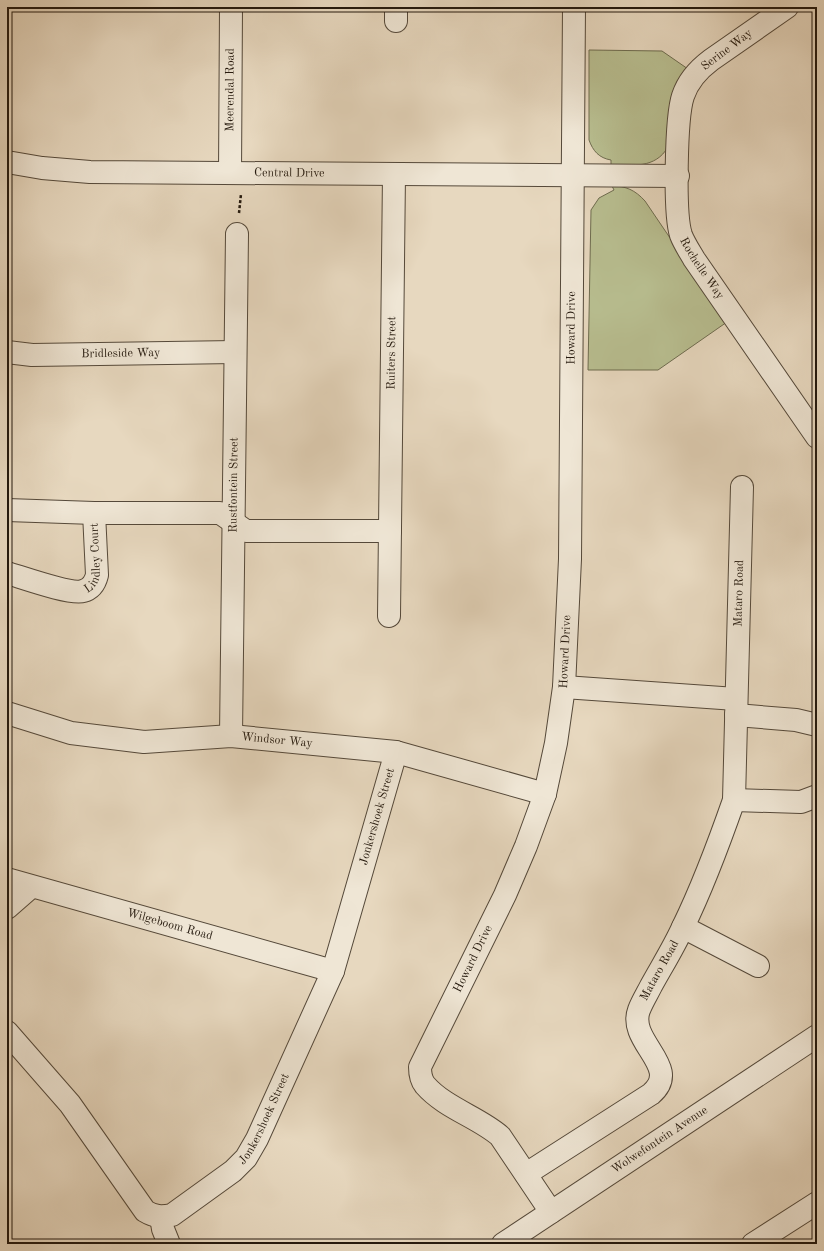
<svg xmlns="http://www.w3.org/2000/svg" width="824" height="1251" font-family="'Old Standard TT',serif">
<rect width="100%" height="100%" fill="#e7d8bf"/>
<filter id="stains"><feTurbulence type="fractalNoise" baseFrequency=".005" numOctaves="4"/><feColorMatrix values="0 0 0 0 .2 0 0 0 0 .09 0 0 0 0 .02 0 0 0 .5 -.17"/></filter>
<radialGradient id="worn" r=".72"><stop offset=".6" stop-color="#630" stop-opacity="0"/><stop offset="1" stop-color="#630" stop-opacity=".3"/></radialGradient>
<!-- green -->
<path fill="#b8be90" stroke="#6e6c4f" d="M589,50l73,1 26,18 -20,78c-13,22 -35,18 -57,18v-5c-12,-2 -18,-9 -22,-20z
M612,186c14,0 23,4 33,15l82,121 -69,48h-70l3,-160 8,-12 15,-8z"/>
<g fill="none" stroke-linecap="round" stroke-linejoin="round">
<!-- minor casing -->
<g stroke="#55493a" stroke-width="24">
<g id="minor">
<path id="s1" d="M787,7l-76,53c-12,9 -23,21 -28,36 -7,21 -9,118 -2,139 3,8 9,17 13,24l123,178"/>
<path d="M396,21v-14"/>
<path id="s2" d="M7,162l35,6 48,4 588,4"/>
<path id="s3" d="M230,173l1,-166"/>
<path id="s4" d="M7,352l25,3 203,-3"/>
<path d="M7,510l87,3h126l26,18h144"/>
<path id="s5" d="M7,573c14,4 64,22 76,18 8,-2 12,-8 14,-16l-3,-62"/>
<path id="s6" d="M389,616l5,-442"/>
<path d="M564,687l172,12"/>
<path id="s7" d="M7,713l64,20 73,9 87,-6 165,16 149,42"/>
<path d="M736,715l60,5 21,5"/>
<path id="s8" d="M231,736l6,-502"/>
<path d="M734,800l67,2 16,-6"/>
<path id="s9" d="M7,879l326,92"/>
<path d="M7,908l24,-21"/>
<path d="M683,927l75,39"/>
<path id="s10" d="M7,1032l63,72 75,107c10,6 16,6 27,4l61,-44 13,-13 11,-19 76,-168 63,-219"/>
<path id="s11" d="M526,1174l125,-80c32,-27 -24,-52 -12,-84 3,-8 8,-16 12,-24 11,-20 23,-39 32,-59 20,-41 36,-84 51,-127l8,-313"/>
<path id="s12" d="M551,1212l-51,-76c-22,-19 -55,-28 -75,-51 -4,-5 -5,-11 -5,-18l85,-172 21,-49 19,-52 11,-51 8,-56 6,-128 4,-552"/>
<path d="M161,1217l2,12 6,15"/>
<path id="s13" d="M503,1244l314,-208"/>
<path d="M753,1244l64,-41"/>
</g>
</g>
<!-- path -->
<path stroke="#24190e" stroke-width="2.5" stroke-dasharray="3 2" stroke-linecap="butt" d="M239,213l2,-19"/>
<!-- minor -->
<use href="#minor" stroke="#efe6d5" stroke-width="22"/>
</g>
<g text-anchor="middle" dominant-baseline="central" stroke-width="3" stroke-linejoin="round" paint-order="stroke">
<!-- street labels -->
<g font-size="12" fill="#24190e" stroke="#efe6d5">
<text transform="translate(727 50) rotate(-37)">Serine Way</text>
<text stroke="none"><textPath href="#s3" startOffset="83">Meerendal Road</textPath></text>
<text stroke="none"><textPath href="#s2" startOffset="283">Central Drive</textPath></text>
<text stroke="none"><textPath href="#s1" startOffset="318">Rochelle Way</textPath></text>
<text stroke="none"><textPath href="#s12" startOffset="970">Howard Drive</textPath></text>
<text stroke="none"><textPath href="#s6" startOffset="263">Ruiters Street</textPath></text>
<text stroke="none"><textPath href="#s4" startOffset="114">Bridleside Way</textPath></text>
<text stroke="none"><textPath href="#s8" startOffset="251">Rustfontein Street</textPath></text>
<text stroke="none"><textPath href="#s5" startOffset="117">Lindley Court</textPath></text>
<text stroke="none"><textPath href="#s11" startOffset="679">Mataro Road</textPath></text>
<text stroke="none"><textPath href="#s12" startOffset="646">Howard Drive</textPath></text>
<text stroke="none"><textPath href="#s7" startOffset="274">Windsor Way</textPath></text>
<text stroke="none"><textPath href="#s10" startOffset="715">Jonkershoek Street</textPath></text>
<text stroke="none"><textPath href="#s9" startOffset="169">Wilgeboom Road</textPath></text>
<text stroke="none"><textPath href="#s12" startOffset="322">Howard Drive</textPath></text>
<text stroke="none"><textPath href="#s11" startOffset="286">Mataro Road</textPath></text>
<text stroke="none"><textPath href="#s10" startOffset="391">Jonkershoek Street</textPath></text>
<text stroke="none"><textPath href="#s13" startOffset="188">Wolwefontein Avenue</textPath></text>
</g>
</g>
<!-- margin -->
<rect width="824" height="1251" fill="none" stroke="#e7d8bf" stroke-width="24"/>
<rect x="8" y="8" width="808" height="1235" fill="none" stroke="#24190e" stroke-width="2"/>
<rect x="12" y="12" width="800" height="1227" fill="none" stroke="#24190e"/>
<rect width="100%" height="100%" filter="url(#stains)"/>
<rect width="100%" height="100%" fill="url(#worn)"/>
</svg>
